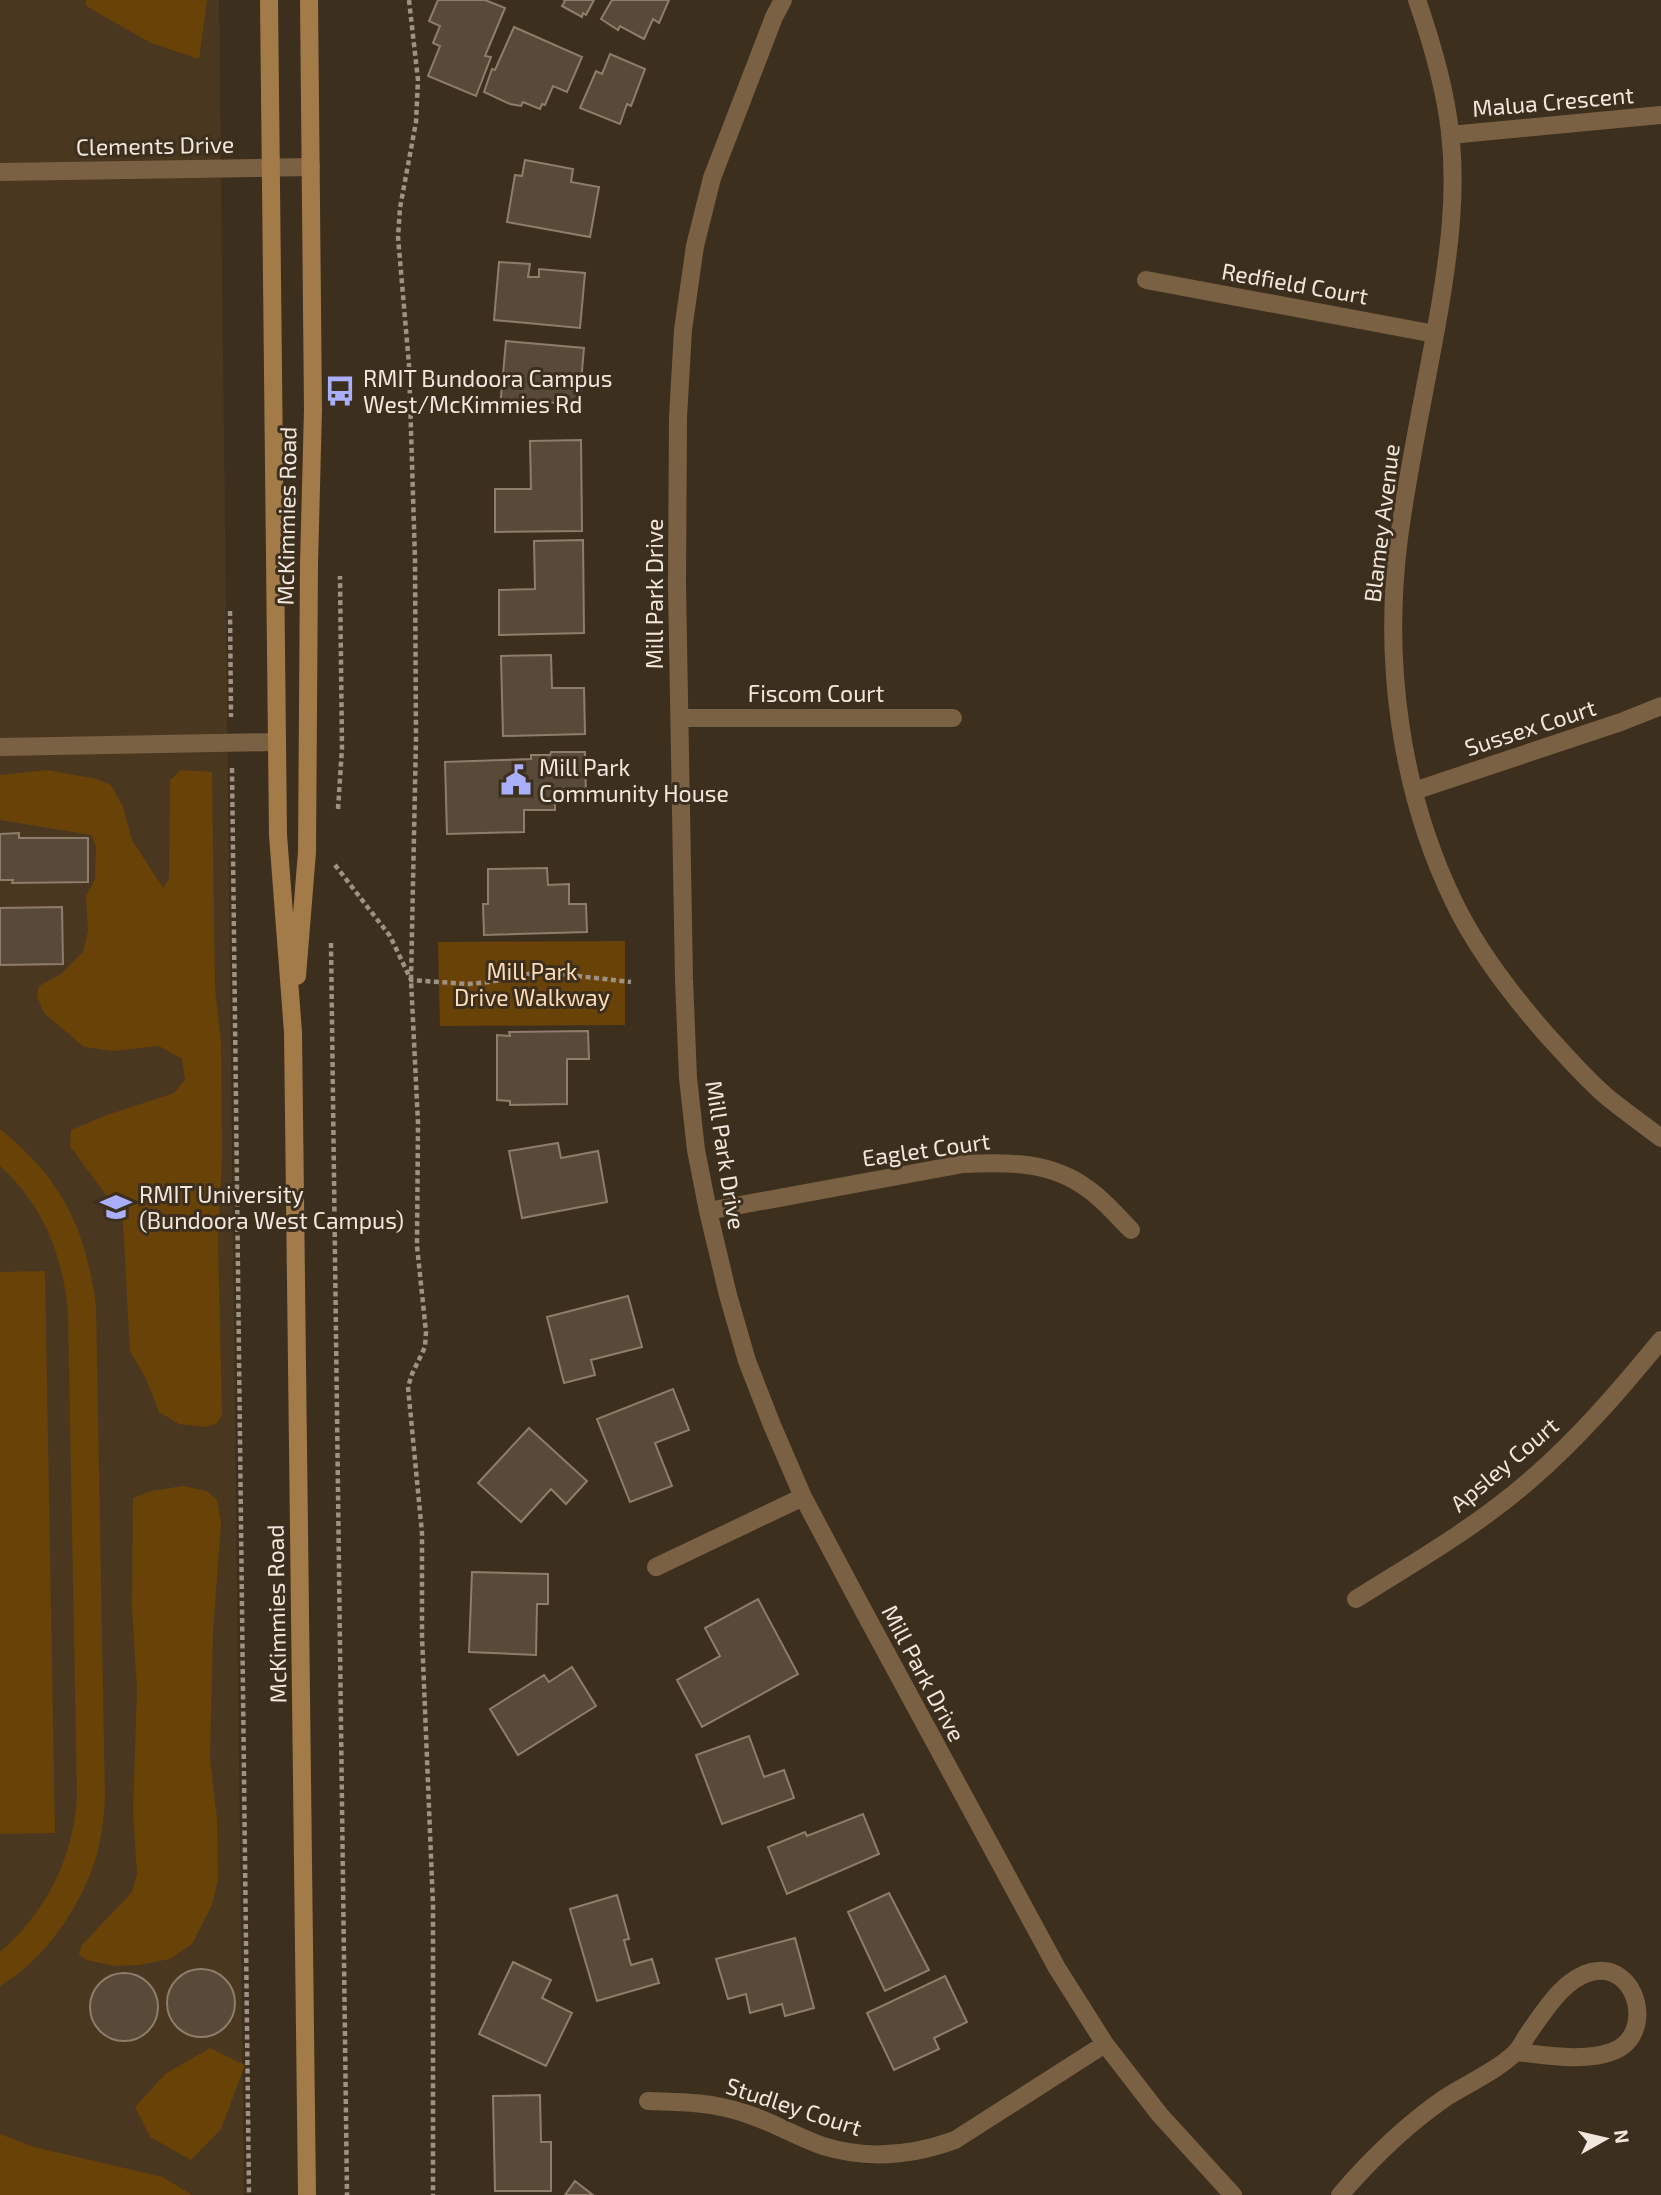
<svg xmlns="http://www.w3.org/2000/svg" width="1661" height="2195" font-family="'Exo 2',sans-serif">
<rect width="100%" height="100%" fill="#3d2f1e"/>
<!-- built -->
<path fill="#493720" d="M0,0h219l25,2195h-244z"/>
<!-- green -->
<path fill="#694208" d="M86,0h121l-8,59 -48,-16 -65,-37z
M47,770l50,9 14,6 12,22 9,33 31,48 6,-9 1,-99 11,-10 31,2 3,217 6,53 1,112 -4,88 4,173 -6,9 -11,3 -26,-3 -20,-12 -13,-33 -16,-28 -7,-128 -9,-17 -44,-60 1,-16 36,-15 67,-22 11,-13 -3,-21 -23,-13 -46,5 -29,-4 -40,-34 -7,-17 2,-10 22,-12 22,-22 5,-21 -2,-35 9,-17 1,-33 -5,-11 -91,-15v-45z
M625,941v84l-185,1 -2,-84z
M0,1129c62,50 85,98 96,176l9,496c-2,21 -4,43 -11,63 -17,48 -50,96 -94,122v-34c47,-41 72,-92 77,-154l-9,-485c-5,-57 -24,-107 -68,-147z
M45,1271l10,562 -55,1v-562z
M183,1486l24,5 10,9 4,23 -8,109 -3,126 7,60 1,61 -6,26 -20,39 -22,15 -31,6 -24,1 -29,-6 -7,-5 2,-9 51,-54 5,-18 -4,-62 4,-123 -5,-80 1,-111 18,-7z
M210,2048l35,17 -24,64 -30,31 -41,-23 -15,-30 30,-33z
M0,2134l34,13 129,30 29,18h-192z"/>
<!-- building -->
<path fill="#584938" stroke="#8e7d6b" stroke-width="2" d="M438,0h47l20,8 -20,48 6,1 -15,39 -48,-20 12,-30 -7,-3 7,-17 -11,-5z
M564,0h30l-8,15 -3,-2 -1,4 -20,-11 3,-5z
M612,0h57l-10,23 -6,-4 -9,20 -24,-13 -2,4 -17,-11z
M514,27l68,30 -15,35 -14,-6 -8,19 -3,-1 -2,5 -17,-7 -2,4 -11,-2 -26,-12 8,-23 3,1z
M610,54l35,15 -14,37 -4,-2 -7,20 -40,-16 16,-37 6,3z
M525,160l48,9 -2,13 28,5 -9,50 -83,-15 8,-47 7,1z
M499,262l31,2 -2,13h11v-8l46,4 -5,55 -86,-8z
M506,341l78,7 -5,57 -34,-3 -1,11 -44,-5z
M581,440l1,91 -87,1v-43h36l-1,-48z
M583,540l1,93 -85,2v-45l36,-1 -1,-48z
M551,655l1,33h32l1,46 -82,2 -2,-80z
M551,752h34l1,47h-31v11h-31v22l-77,2 -2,-72 86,-3v-4h19z
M19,833v5h69v44l-76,1 1,-3h-13v-46z
M547,868l1,17 21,-1v20h17l1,28 -103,3 -1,-31h5v-35z
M62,907l1,57 -63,1v-57z
M588,1031l1,28h-22v45l-57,1v-4l-13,-1v-65l13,1 -1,-4z
M558,1143l3,15 37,-7 9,51 -85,16 -13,-67z
M628,1296l14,51 -51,13 4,15 -31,8 -17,-66z
M673,1389l16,41 -34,13 17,43 -42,16 -33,-83z
M529,1428l58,53 -21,23 -15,-15 -30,33 -43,-39z
M472,1572l76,2v30h-11l-1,51 -67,-3z
M758,1599l40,75 -96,53 -25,-47 43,-24 -15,-28z
M572,1667l24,39 -78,49 -28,-46 54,-34 5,7z
M749,1736l15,41 20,-7 10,28 -72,26 -26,-69z
M863,1814l16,40 -92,40 -19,-47 37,-15 2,4z
M889,1893l40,77 -44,21 -37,-79z
M617,1895l12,44 -5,1 7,25 21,-6 7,24 -62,18 -27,-92z
M795,1938l19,70 -29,8 -3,-12 -32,9 -4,-19 -18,5 -12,-40z
M513,1962l38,18 -9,18 30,15 -26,53 -67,-32z
M167 2003a34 34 0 1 1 68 0a34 34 0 1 1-68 0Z
M90 2007a34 34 0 1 1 68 0a34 34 0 1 1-68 0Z
M945,1976l22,46 -33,16 5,11 -45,21 -27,-57z
M540,2095l1,47h10v49h-56l-2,-95z
M575,2181l18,14h-28z"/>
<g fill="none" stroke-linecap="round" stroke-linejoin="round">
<!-- path -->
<path stroke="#9d9284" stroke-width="4.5" stroke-dasharray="5 3.5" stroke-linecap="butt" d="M409,0l9,80 -2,42 -16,86 -2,29 11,128 6,195 1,178 -5,242 7,143 -1,123 9,86 -1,15 -13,27 -4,13 14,146v103l11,270v289
M230,611l1,106
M232,768l17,1427
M338,809l4,-61 -2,-172
M335,865l55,71 21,44 56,4 23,-2 43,-9h18l80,9
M331,943l16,1252"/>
<!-- service -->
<path stroke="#7b6143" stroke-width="18" d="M0,172l311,-5
M0,747l276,-5"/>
<!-- minor -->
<path stroke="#7b6143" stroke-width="18" d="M783,0l-9,17 -62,161 -17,68 -12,84 -5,87 -1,168 7,394 4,99 8,72 12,61 20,84 19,66 25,64 31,72 59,111 195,360 48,76 55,71 73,80
M1417,0c15,43 28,87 33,132 7,61 -1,121 -11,180 -13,75 -30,150 -40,226 -16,122 1,253 55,364 23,48 57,92 92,132 19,21 39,44 60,62 18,15 37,28 55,42
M1450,135l211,-20
M1146,280l289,54
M680,718h273
M1414,791l207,-69 40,-16
M708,1211l255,-47c44,-2 88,-3 125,25 16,11 29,27 43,41
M656,1567l147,-70
M1356,1599c59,-37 120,-72 173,-118 49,-42 91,-91 132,-141
M648,2101c35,1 62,1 96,12 27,8 52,24 79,33 45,14 88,10 132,-6l150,-96
M1340,2195c31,-36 66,-70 105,-97 22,-14 53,-28 71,-46 5,-5 8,-12 12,-18 16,-22 35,-55 63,-62 47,-12 66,65 20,80 -28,10 -65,3 -95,0"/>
<!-- secondary -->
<path stroke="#a37b49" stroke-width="18" d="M269,0l9,835 15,197 14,1163
M297,976l10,-124 2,-288 4,-155 -4,-409"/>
</g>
<!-- icons -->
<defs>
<g id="bus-bare" transform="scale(2.415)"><path d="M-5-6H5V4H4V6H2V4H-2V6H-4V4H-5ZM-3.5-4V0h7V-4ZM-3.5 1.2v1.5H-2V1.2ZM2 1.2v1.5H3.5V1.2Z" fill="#aaaffb" stroke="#3d2f1e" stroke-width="2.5" paint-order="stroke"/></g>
<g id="civic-bare" transform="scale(2.415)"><path d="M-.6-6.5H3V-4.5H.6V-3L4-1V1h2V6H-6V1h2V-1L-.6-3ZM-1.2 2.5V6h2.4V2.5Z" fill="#aaaffb" stroke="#3d2f1e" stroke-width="2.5" paint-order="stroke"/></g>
<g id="university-bare" transform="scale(2.415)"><path d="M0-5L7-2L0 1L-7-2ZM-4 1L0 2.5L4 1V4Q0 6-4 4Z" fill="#aaaffb" stroke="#3d2f1e" stroke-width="2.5" paint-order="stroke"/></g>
</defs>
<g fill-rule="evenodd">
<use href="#bus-bare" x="340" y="391"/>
<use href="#civic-bare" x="516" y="780"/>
<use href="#university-bare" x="116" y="1207"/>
</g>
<g text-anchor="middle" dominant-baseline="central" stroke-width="6" stroke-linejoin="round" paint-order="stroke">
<!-- street labels -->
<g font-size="23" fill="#f1e7dd" stroke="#3d2f1e">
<text transform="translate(1553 101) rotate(-5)">Malua Crescent</text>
<text transform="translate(155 145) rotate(-1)">Clements Drive</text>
<text transform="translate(1295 283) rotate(10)">Redfield Court</text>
<text transform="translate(286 516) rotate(-89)">McKimmies Road</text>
<text transform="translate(1381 523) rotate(-83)">Blamey Avenue</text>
<text transform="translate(654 594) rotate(-90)">Mill Park Drive</text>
<text x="816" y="693">Fiscom Court</text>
<text transform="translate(1530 727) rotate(-18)">Sussex Court</text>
<text transform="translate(926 1149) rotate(-8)">Eaglet Court</text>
<text transform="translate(726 1155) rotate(81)">Mill Park Drive</text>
<text transform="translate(1504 1464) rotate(-40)">Apsley Court</text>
<text transform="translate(276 1614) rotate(-91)">McKimmies Road</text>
<text transform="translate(924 1673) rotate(62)">Mill Park Drive</text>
<text transform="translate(794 2106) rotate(18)">Studley Court</text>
</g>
<!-- poi labels -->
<g font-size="23" fill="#f1e7dd" stroke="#3d2f1e" text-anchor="start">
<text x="363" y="378">RMIT Bundoora Campus<tspan x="363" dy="26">West/McKimmies Rd</tspan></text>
<text x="539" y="767">Mill Park<tspan x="539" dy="26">Community House</tspan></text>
<text x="139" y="1194">RMIT University<tspan x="139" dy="26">(Bundoora West Campus)</tspan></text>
</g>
<!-- park labels -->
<g font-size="23" fill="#fcdbb6" stroke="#3d2f1e">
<text x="532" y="971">Mill Park<tspan x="532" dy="26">Drive Walkway</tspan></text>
</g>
</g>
<!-- north arrow -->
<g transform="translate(1605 2139) rotate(82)" stroke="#3d2f1e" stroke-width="5" paint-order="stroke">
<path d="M0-5L12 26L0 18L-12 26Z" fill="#f1e7dd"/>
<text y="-10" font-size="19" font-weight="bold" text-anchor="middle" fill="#f1e7dd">N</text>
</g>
</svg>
